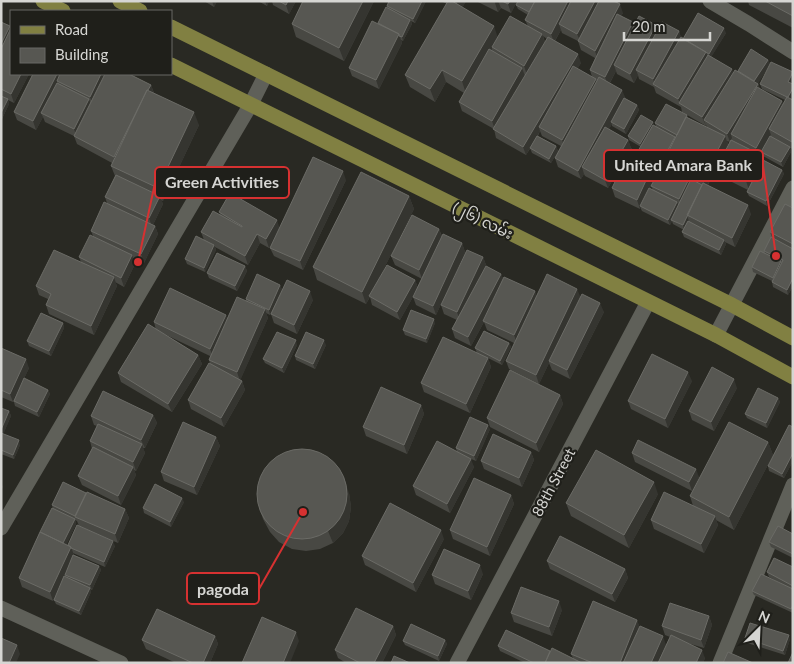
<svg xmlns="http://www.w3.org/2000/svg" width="794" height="664" font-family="Lato,'Noto Sans Myanmar',sans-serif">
<rect width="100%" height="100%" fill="#292923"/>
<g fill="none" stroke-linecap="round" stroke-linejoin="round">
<!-- minor -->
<path stroke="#5f6059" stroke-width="15" d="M710,1l39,23 44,28
M716,335l77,-147
M1,528l250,-424 15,-30
M1,608l120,55
M457,663l191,-361
M720,663l73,-178"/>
<!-- major -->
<path stroke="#818042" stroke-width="15" d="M43,1l20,10
M120,1l20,10
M171,27l561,278 61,33
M171,65l545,270 77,42"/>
</g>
<!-- wall -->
<path fill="#484843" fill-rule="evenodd" d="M204,1h13l-3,6z
M258,1h11l-2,5z
M272,1h24l-7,13 -16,-9z
M303,1h71l-30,60 -48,-24 -4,-13z
M426,1l-11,22 -4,-2 1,3 -9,17 -2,-1 1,3 -23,46 -27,-13 -3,-8 39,-60 -1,-2z
M441,1h25l-4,7 36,29 30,-11 -3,-6 3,-5 -10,-6 -2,-4 107,8 -2,3 13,10 22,-1 2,5 21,1 2,7 2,1 43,-6 -15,24 22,16 35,-13 2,4 -12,19 2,6 23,15 2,-4 -23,-11 -2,-5h33v65l-3,-1 1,4 -8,15 -20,-11 -1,-3 -2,3 2,6 20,8 2,4 -17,32 -18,-10 -2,-4 1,-2 -28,-14 -3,-9 13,-25 -3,-1 1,3 -20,41 43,29 -16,33 -10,-5 1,2 -5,11 -37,-18 -2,-5 2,-2 -11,-6 -1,-3 -2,4 -28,-14 -2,-4v2l-25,-12 -3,-9 27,-35 -1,-2 3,-4 -12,-7 -1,-4 26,-11 2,2 -1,-4 32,-8 1,3 19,9 -1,-2v1l-24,-14 -1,-5 -25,-14 -2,-6 -15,-8 -1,-4 -4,8 -17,-9 -1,-3 -6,12 16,16 11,6 2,5 -13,24 -14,-8v-2l-3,5 19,11 3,8 -23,40 -23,-12 -1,-2 -3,5 -23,-12 -3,-9 6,-12 -19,-10 -2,-5 -2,5 18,10 2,5 -7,12 -19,-10 -2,-5 3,-4 -7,11 -30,-17 -2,-9 -32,-18 -3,-9 5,-9 -18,-11 -11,20 -25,-15 -5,-12 42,-71zM561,30l1,3 16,8 3,9 14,8 -5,12 2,7 -15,-8 4,-6 -26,-22zM543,36l4,3 -2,3zM665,163l2,5 -4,-2zM657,165l4,2 -10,19 2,4 -3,-2 8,-18z
M476,1h41l-6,12 -10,-5 -3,4z
M748,1h45v27l-44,-23z
M1,22l9,4 1,3v45h18l-15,29 -6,-3 1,4 -8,17z
M33,74l118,11 3,8 45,32 -36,76 -2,-1 2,4 -10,21 2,1 3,8 -14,29 -11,-5 2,6 -11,23 -9,-5 2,4 -23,49 -45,-21 -3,-9 2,-6 -9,-4 -3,-9 45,-24 -2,-5 14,-21 -2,-5 16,-28 -2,-6 10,-21 -4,-10 1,-3 -35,-19 -3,-8 -29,-14 -2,-5 -7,13 -19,-10 -3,-8z
M346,180l-43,90 -29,-14 -4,-8 7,-13 -8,13 -9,-5 -12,22 -33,-18 1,3 -11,22 -18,-8 -2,-5 19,-19 -3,-8 19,-18 -1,-2 61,16z
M409,196l5,13 -37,73 38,-2 3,8 4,-9 -27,-14 -4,-9 48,-27 3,7 20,7 3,9 -29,63 -20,-10 -3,-8 1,-2 -14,25 -28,-15 -2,-8 -4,7 -49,-24 -4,-13z
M793,208v78l-5,9 -15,-8 -1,-6 -19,-9 -1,-5 13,-14 -1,-2 8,-13 -2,-6z
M483,257l3,8 -2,4 17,5 2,5 32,12 1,5 44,1 24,15 -34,67 -18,-9 -3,-7 -10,21 -30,-15 -3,-8 8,-18 -27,-13 -3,-8 -13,24 -16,-8 -3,-9 5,-9 -13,-6 -3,-9z
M245,266l2,5 -10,20 -28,-13 -2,-5z
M280,285l2,5 31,10 -16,34 -23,-11 -3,-9 -1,1 -4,-2 2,5 -28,62 2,1 3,9 -21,37 -33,-18 -3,-9 22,-37 -1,-3 1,-4 -48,-23 36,22 4,9 -30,48 -51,-30 -3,-9 38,-43 -2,-8 73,-4 19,-17v-2z
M63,323l1,5 -13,28 -22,-10 -2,-5z
M435,323l-8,20 -22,-8 -2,-5z
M509,343l2,4 -9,18 -14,-7 3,9 -21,46 -46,-21 -3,-9 56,-30 -2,-5z
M297,345l-13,28 -19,-10 -2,-4z
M326,345l-11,24 -19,-9 -1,-4z
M1,348l28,20 -9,19 28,3 2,4 -11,23 -24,-11 -1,-4h-1l-12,-5z
M692,381l-24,47 -37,-19 -3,-8z
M737,388l-23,43 -22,-11 -3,-9z
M560,395l3,9 -24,48 -49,-25 -3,-9z
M778,398l2,4 -13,26 -20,-10 -2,-4z
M421,405l3,9 -17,40 -41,-18 -3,-9z
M1,408l8,3 2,5 -8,18 17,11 -6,14 -13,-5z
M153,415l4,8 -12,25h-2l2,5 -9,18 -2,-1 2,5 -15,30 -39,-20 -4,-9 14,-27 -2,-8 7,-15 -3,-1 -3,-9z
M793,427v34l-9,17 -15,-7 -1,-5z
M490,429l-14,32 -7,-3 5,9 -24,46 -34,-18 -3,-9 44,-34 -1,-4z
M216,437l4,9 -23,49 -33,-14 -3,-9z
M768,442l5,13 -39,75 -18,-10 2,5 -14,28 -50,-24 -3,-9 42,-14 -3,-10z
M531,452l3,8 -12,27 -38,-18 -3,-8z
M632,453l67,24 -7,14 -57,-29z
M86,493l39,16 4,9 -11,25 -39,-17 -2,-5 -2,-1 1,4 -10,21h2l47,1 -10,21 -32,-14 1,2 25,11 2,4 -9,20 -2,-1 1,3 -10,23 -25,-11 -2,-4 12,-23 -1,-2 1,-2 -13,28 -31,-14 -3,-9 22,-46 12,-23 -1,-4z
M349,493l2,14 -2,14 -6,12 -10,10 -13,6 -14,2 -14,-2 -13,-7 -9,-10 -7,-13 -4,-12z
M658,494l-29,54 -58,-32 -5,-13z
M511,495l3,9 -24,52 -37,-17 -3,-9z
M184,502l-13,25 -27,-14 -1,-5z
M793,534v24l-22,-11 -2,-5z
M444,539l-28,53 -51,-27 -3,-9z
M547,561l78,8 3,9 -13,24 -65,-33z
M793,567v46l-39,-18 -2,-4 28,-8 -11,-6 -2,-5z
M483,574l-12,26 -36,-16 -3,-9z
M562,610l-10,26 -38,-14 -3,-9z
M709,616l3,9 -8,23 -17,-5 18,15 -2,5h-178l-25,-12 -2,-5 52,5 23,7 -2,-4 66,-34 2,6 27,19 4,-8 -5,-2 -3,-9z
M393,626l3,9 -14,28h-36l-8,-5 -3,-8z
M215,636l3,8 -8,19h-34l-30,-14 -4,-9z
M745,638l45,1 -5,16 -38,-12z
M445,640l2,4 -8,17 -34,-16 -2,-4z"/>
<!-- shaded-wall -->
<path fill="#353530" d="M212,1h5l-3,6z
M265,1h4l-2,5z
M288,1h8l-7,13 -3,-9z
M363,1h11l-30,60 -5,-13z
M422,1h4l-11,22 -2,-4z
M458,1h8l-6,11 -3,-9z
M496,1h2l3,7 -3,4 -3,-9z
M510,1h7l-6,12 -3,-9z
M568,1h8l-17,23 2,6 -7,12 -3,-8z
M595,1h6l-20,42 -4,-9z
M620,4l3,9 -25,47 -3,-9z
M410,20l2,4 -9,17 -1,-4z
M633,22l3,8 -22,35 2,6 -8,15 -3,-9z
M656,25l3,9 -23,36 2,5 -4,8 -4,-9z
M10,26l1,4 -10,29v-15z
M494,26l4,12 -6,9v2l-26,45 -4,-13z
M724,28l2,5 -16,26 -1,-5z
M679,31l3,9 -27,45 -2,-6z
M399,34l3,9 -23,46 -3,-9z
M542,34l3,9 -18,32 -3,-9z
M706,52l3,9 -29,42 -2,-4z
M578,54l3,9 -39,66 -3,-2 1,4 -14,24 -3,-8z
M768,60l2,4 -14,23 -2,-5z
M522,68l3,8 -30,54 -3,-9z
M732,69l3,9 -31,42 2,6 -4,-9z
M442,70l4,12 -11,20 -5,-13z
M793,73v7l-3,7 -2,-5z
M21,74h8l-15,29 -3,-9z
M57,74h7l-7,7 1,4 -17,28 2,4 -7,13 -3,-9z
M101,74h7l-15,32 -3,-9z
M596,79l3,9 -34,61 -3,-9z
M758,84l3,8 -30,42 1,4 -2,4 -3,-8z
M151,85l3,9 -36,72 -4,-9z
M793,88v8l-3,6 -2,-4z
M622,90l4,9 -15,23 1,2 -25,46 -5,-3 2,7 -3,5 -3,-8z
M8,99l1,5 -8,17v-8z
M89,99l3,8 -15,31 -3,-9z
M782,101l3,9 -16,19 2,6 -11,21 3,7 -14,27 -3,-9 13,-26 -3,-7z
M637,105l2,5 -13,24 -2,-5z
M194,112l5,13 -36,76 -5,-13z
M653,122l2,5 -13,21 -2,-4z
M725,136l3,8 -22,44 -3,-9z
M675,137l2,4 -13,19 1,3 -3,5 -1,-5z
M628,140l3,8 -23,40 -3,-8z
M556,146l2,5 -7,12 -2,-4z
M790,147l1,5 -8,15 -2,-5z
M655,161l3,9 -18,39 -3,-9z
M782,170l2,4 -17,32 -1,-5z
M343,171l3,9 -43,90 -3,-9z
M689,179l1,4 -9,21 -2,-5z
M160,196l3,8 -11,23 -3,-9z
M409,196l5,13 -48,95 -4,-12z
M677,202l2,4 -8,14 1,1 -2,4 -2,-5z
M748,205l3,9 -16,33 -3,-9z
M687,216l2,5 -5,9 -1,-5z
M277,220l3,9 -11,19 -3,-9z
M155,226l3,8 -14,29 -3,-9z
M439,229l3,9 -20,41 -3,-9z
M257,234l3,9 -12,22 -3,-9z
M724,240l2,4 -5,11 -2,-5z
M462,243l3,9 -29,63 -3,-9z
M214,245l2,5 -11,22 -1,-4z
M132,255l3,9 -11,23 -3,-9z
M483,257l3,8 -26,56 -3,-9z
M781,261l2,5 -9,17 -1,-5z
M245,266l2,5 -10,20 -2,-5z
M501,274l4,9 -34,63 -3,-9z
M114,277l3,9 -23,49 -3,-9z
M793,278v8l-5,9 -1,-5z
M415,280l3,8 -18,32 -3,-8z
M280,285l2,5 -12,25 -1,-5z
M577,289l4,9 -32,63v2l-10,21 -3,-9z
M310,291l3,9 -16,34 -3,-9z
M535,291l3,9 -21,44 -3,-9z
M600,303l4,9 -34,67 -3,-9z
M265,309l3,9 -28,63 -3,-9z
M226,315l3,9 -16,33 -3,-8z
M434,319l1,4 -8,20 -1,-4z
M63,323l1,5 -13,28 -2,-5z
M296,340l1,5 -13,28 -2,-5z
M324,340l2,5 -11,24 -2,-5z
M509,343l2,4 -9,18 -2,-4z
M198,355l4,9 -30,48 -4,-8z
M488,358l3,9 -21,46 -4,-9z
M26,359l3,9 -16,34 -3,-8z
M688,372l4,9 -24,47 -3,-9z
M734,379l3,9 -23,43 -3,-9z
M242,381l3,9 -21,37 -3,-9z
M48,390l2,4 -11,23 -2,-5z
M560,395l3,9 -24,48 -3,-9z
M778,398l2,4 -13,26 -1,-5z
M421,405l3,9 -17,40 -3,-9z
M9,411l2,5 -8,19 -2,-5z
M153,415l4,8 -12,25 -4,-8z
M488,425l2,4 -14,32 -2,-5z
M216,437l4,9 -23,49 -3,-8z
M19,440l1,5 -6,14 -1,-4z
M768,442l5,13 -39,75 -5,-13z
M142,444l3,9 -9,18 -3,-9z
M531,452l3,8 -12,27 -3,-9z
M793,453v8l-9,17 -2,-4z
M471,459l3,8 -24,46 -3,-9z
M133,467l3,8 -15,30 -3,-9z
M696,469l3,8 -7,14 -3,-9z
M345,481l4,12 2,14 -2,14 -6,12 -10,10 -5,-12z
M1,482l2,5 -2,4z
M654,482l4,12 -29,54 -5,-13z
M511,495l3,9 -24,52 -3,-9z
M182,498l2,4 -13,25 -1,-5z
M125,509l4,9 -11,25 -3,-9z
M715,516l3,9 -14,28 -3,-9z
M75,519l1,5 -11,24 -2,-5z
M441,530l3,9 -28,53 -3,-9z
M113,541l2,5 -10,21 -1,-5z
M71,547l3,8 -21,46 -3,-9z
M480,565l3,9 -12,26 -3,-9z
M99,566l2,4 -9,20 -2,-5z
M625,569l3,9 -13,24 -3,-8z
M90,588l1,4 -10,23 -2,-4z
M559,601l3,9 -10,26 -3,-9z
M709,616l3,9 -8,23 -3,-8z
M637,620l3,8 -14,35h-6z
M393,626l3,9 -14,28h-8z
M296,632l3,9 -9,22h-7z
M789,635l1,4 -5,16 -2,-4z
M215,636l3,8 -8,19h-7z
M663,636l3,9 -8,18h-7z
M445,640l2,4 -8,17 -1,-5z
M17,645l3,9 -4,9h-7z
M702,650l3,8 -2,5h-7z"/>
<!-- building -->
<path fill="#575752" stroke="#6b6b66" d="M279,1h9l-2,4z
M303,1h60l-24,47 -47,-24z
M389,1h33l-9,18 -26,-13z
M448,1h4l42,25 -32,55 -20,-11 -12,19 -25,-14z
M502,1h8l-2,3z
M518,1h17l-6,11 -13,-7z
M535,1h33l-17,33 -26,-14z
M571,1h24l-18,33 -18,-10z
M599,1h15l6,3 -25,47 -17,-10z
M765,1h28v15z
M386,7l24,13 -8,17 -3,-1v-2l-21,-11z
M698,13l26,15 -15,26 -26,-15z
M617,14l16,8 -28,55 -15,-7z
M510,16l32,18 -18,32 -32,-19z
M639,16l17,9 -26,49 -16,-9z
M372,21l27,13 -23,46 -27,-12z
M1,22l9,4 -9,18z
M662,22l17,9 -26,48 -17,-9z
M11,28v46h10l-10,20 -10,-5v-40z
M548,37l30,17 -55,93 -30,-18z
M681,37l25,15 -28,47 -25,-15z
M489,49l33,19 -30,53 -33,-19z
M751,49l17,11 -14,21 -16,-10z
M708,55l24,14 -30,48 -23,-14z
M771,62l22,10 -5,10 5,2v4l-5,9h-1l-27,-13z
M573,66l23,13 -34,61 -23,-13z
M735,70l23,14 -31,50 -23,-14z
M33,74h24l-24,47 -19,-9z
M60,74h41l-11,23 -33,-16z
M105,74h24l22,11 -3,5h-1l-33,67 -40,-21z
M599,77l23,13 -44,81 -23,-13z
M57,83l32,16 -15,30 -33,-16z
M757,87l25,14 -26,47 -25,-14z
M147,90l47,22 -36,76 -47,-22z
M1,96l7,3 -7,14z
M787,97l6,3 -1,42 -23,-13z
M624,98l13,7 -13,24 -13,-7z
M666,104l21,11 -10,20 -22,-12z
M641,115l12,7 -13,22 -12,-8z
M686,117l39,19 -22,43 -39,-19z
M653,125l22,12 -14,26 -23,-12z
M605,127l23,13 -23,40 -23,-13z
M537,136l19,10 -7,13 -19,-11z
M770,136l20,11 -9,15 -20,-10z
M731,140l28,14 -13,27 -29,-14z
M631,149l24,12 -18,39 -25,-12z
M313,157l30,14 -43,90 -30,-13z
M763,160l19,10 -16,31 -19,-9z
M662,166l27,13 -10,20 -28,-13z
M361,172l48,24 -47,96 -49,-25z
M116,175l44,21 -11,22 -44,-21z
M691,179l11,6 -19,40 -12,-5z
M703,183l45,22 -16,33 -45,-23z
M649,188l28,14 -9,18 -28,-14z
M230,193l47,27 -11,19 -9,-5 -12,22 -44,-24 12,-21 29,16v-1l-23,-14z
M104,202l51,24 -14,28 -50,-23z
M785,204l8,4v36l-23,-12z
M412,215l27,14 -20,41 -28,-14z
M688,221l36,19 -5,10 -37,-18z
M443,234l19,9 -29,63 -20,-9z
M90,235l42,20 -11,23 -42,-21z
M196,236l18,9 -10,23 -19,-9z
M771,237l22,12v29l-6,12 -15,-8 11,-22 -19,-9z
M54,250l60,27 -23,49 -45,-21 5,-11 -15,-8z
M467,250l16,7 -26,55 -16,-7z
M760,251l21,10 -8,17 -21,-11z
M217,253l28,13 -10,20 -28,-13z
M387,265l28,15 -18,32 -28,-16z
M486,266l15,8 -33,63 -16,-8z
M257,274l23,11 -11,25 -23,-11z
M547,274l30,15 -41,86 -30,-14z
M504,277l31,14 -21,44 -31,-14z
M287,280l23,11 -16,34 -23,-11z
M170,288l56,27 -16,34 -56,-27z
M582,294l18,9 -33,67 -18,-9z
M237,297l28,12 -28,63 -28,-12z
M411,310l23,9 -8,20 -23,-9z
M41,313l22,10 -14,28 -22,-10z
M148,324l50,31 -30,49 -50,-31z
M484,331l25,12 -9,18 -25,-13z
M277,332l19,8 -14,28 -19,-9z
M306,332l18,8 -11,24 -18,-8z
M443,337l45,21 -22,46 -45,-21z
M1,348l25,11 -16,35 -9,-4z
M652,354l36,18 -23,47 -37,-18z
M209,363l33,18 -21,37 -33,-18z
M712,367l22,12 -23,43 -22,-11z
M510,370l50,25 -24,48 -49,-25z
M24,378l24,12 -11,22 -23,-11z
M381,387l40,18 -17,40 -41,-18z
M758,388l20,10 -12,25 -21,-9z
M103,391l50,24 -12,25 -50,-24z
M1,408l8,3 -8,19z
M470,417l18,8 -14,31 -18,-8z
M183,422l33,15 -22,50 -33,-15z
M729,422l39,20 -39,75 -39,-21z
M98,424l44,20 -9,18 -43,-21z
M789,425l4,2v26l-11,21 -14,-8z
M1,433l18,7 -6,15 -12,-5z
M493,434l38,18 -12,26 -38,-17z
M638,440l58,29 -7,13 -57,-29z
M437,441l34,18 -24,45 -34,-18z
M93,447l40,20 -15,29 -40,-20z
M257 494a45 45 0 1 1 90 0a45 45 0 1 1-90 0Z
M596,450l58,32 -30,53 -58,-32z
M474,478l37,17 -24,52 -37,-17z
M63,482l23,11 -11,23 -23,-11z
M155,484l27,14 -12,24 -27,-14z
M87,492l38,17 -10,25 -40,-17z
M664,492l51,24 -14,28 -50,-24z
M390,503l51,27 -28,53 -51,-27z
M52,508l23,11 -12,24 -23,-11z
M77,525l36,16 -9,21 -33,-14v-1l-3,-2z
M778,526l15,8v20l-24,-12z
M40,532l31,15 -21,45 -31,-14z
M560,536l65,33 -13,25 -65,-33z
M444,549l36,16 -12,26 -36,-16z
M73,555l26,11 -9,19 -25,-10z
M774,558l19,9v19l-26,-14z
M761,574l32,15v16l-2,4 -39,-18z
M64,576l26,12 -11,23 -25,-11z
M521,587l38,14 -10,26 -38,-14z
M593,601l44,19 -17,43h-27l-22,-9z
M670,603l39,13 -8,24 -39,-14z
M356,608l37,18 -19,37h-14l-25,-13z
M157,609l58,27 -12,27h-10l-51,-23z
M262,617l34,15 -13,31h-41z
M750,623l39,12 -6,16 -38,-13z
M411,624l34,16 -7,16 -35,-15z
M640,626l23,10 -12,27h-28z
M506,630l44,21 -5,12h-11l-36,-17z
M671,635l31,15 -6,13h-38z
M1,638l16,7 -8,18h-8z
M552,648l30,15h-37z
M728,652l25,11h-30z
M793,652v11h-5z
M394,656l16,7h-19z"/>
<g text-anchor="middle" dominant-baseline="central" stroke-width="4.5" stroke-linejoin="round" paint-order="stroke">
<!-- street labels -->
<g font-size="15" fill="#d6d6d3" stroke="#1f1f1a">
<text transform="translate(483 220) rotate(26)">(၂၆) လမ်း</text>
<text transform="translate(553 482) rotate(-62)">88th Street</text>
</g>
</g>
<!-- callouts -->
<path fill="none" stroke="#d63131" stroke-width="2" d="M776 256L763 166M138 262L155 183M303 512L259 589"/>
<g fill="#d63131" stroke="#1f1f1a" stroke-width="2">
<circle cx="776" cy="256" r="5"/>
<circle cx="138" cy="262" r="5"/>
<circle cx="303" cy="512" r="5"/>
</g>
<g fill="#1f1f1a" stroke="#d63131" stroke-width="2">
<rect x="604" y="150" width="159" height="31" rx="5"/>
<rect x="155" y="167" width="134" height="31" rx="5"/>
<rect x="187" y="573" width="72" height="31" rx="5"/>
</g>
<g font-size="16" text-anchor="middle" font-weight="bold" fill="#d6d6d3">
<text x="683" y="171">United Amara Bank</text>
<text x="222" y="188">Green Activities</text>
<text x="223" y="595">pagoda</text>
</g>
<!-- border -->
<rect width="794" height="664" fill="none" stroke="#d6d6d3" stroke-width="5"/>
<!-- legend -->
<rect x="10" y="10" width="162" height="65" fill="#1f1f1a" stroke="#686864"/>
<rect x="20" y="26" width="25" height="8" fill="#818042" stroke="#686864"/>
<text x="55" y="35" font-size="15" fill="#d6d6d3">Road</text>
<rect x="20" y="48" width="25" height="15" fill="#575752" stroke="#686864"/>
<text x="55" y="60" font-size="15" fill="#d6d6d3">Building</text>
<!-- north arrow -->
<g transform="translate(759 629) rotate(24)" stroke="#1f1f1a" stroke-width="4" paint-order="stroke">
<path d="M0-4L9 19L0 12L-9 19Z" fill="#d6d6d3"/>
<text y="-8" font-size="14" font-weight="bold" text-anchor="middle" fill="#d6d6d3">N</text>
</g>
<!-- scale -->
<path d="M624 32v8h86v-8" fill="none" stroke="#d6d6d3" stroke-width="2.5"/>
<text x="632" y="32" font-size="15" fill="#d6d6d3" stroke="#1f1f1a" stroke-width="4" paint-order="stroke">20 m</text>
</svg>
